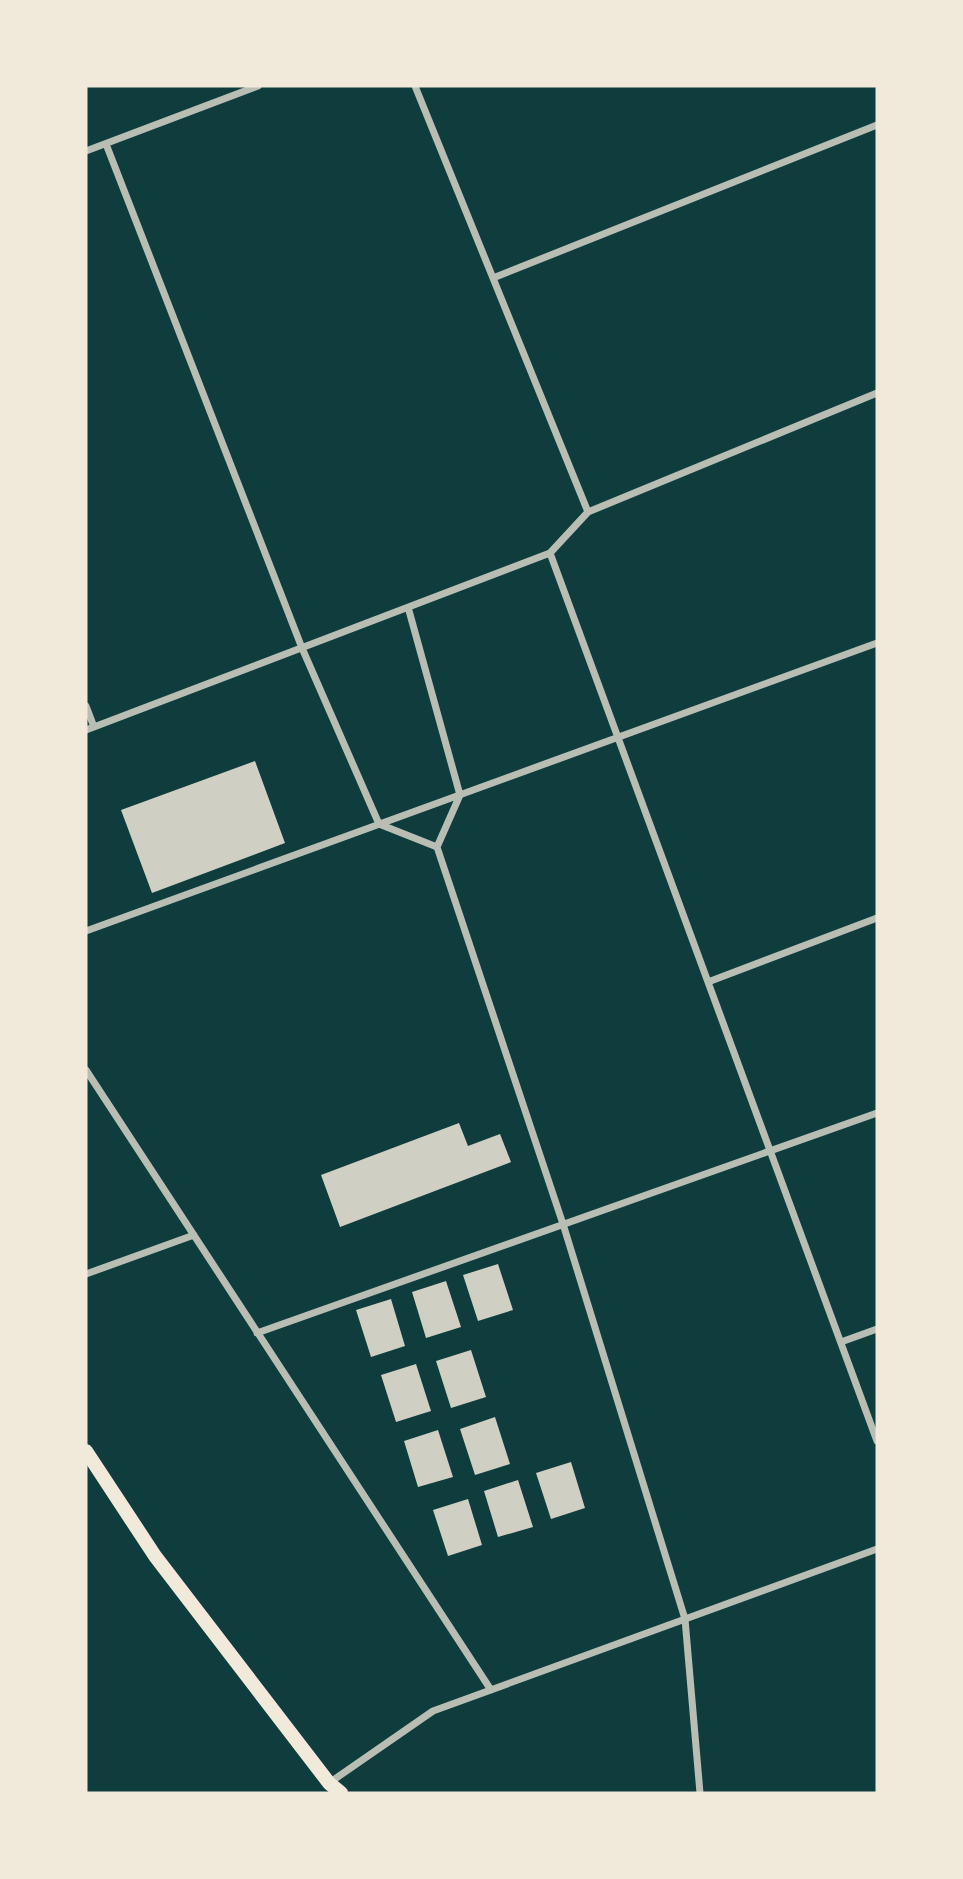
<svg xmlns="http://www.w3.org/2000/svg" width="963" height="1879" font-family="'Nunito Sans',sans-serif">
<rect width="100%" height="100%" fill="#0f3d3e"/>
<!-- building -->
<path fill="#cfcfc3" d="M255,761l30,82 -133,50 -31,-83z
M459,1123l9,23 32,-12 11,28 -171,65 -19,-52z
M498,1264l15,46 -35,11 -15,-46z
M446,1281l15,46 -35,11 -14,-46z
M391,1299l14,47 -34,11 -15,-47z
M471,1350l15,47 -35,11 -15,-47z
M416,1364l15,47 -35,11 -15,-47z
M495,1417l15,47 -35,11 -15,-46z
M438,1430l15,47 -35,10 -14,-46z
M571,1462l14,46 -34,11 -15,-46z
M518,1480l15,47 -35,10 -14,-46z
M468,1499l14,46 -34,11 -15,-46z"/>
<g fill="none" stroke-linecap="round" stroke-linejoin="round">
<!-- minor -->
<path stroke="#b8beb3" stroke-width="7" d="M415,86l173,426
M106,144l196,504 77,176 58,23 126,377 122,395 15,174
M86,151l172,-65
M493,278l384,-153
M550,553l327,888
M408,607l52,188 -23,52
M86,706l8,21
M86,730l464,-177 38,-41 289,-119
M86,931l791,-288
M708,982l169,-64
M86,1070l405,620
M86,1274l108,-39
M257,1333l620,-220
M841,1342l36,-13
M329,1783l104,-72 444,-162"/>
<!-- secondary -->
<path stroke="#f1e9da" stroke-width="14" d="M86,1451l69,105 174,227 12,10"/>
</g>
<!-- border -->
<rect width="963" height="1879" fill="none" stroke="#f1e9da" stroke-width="175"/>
</svg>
